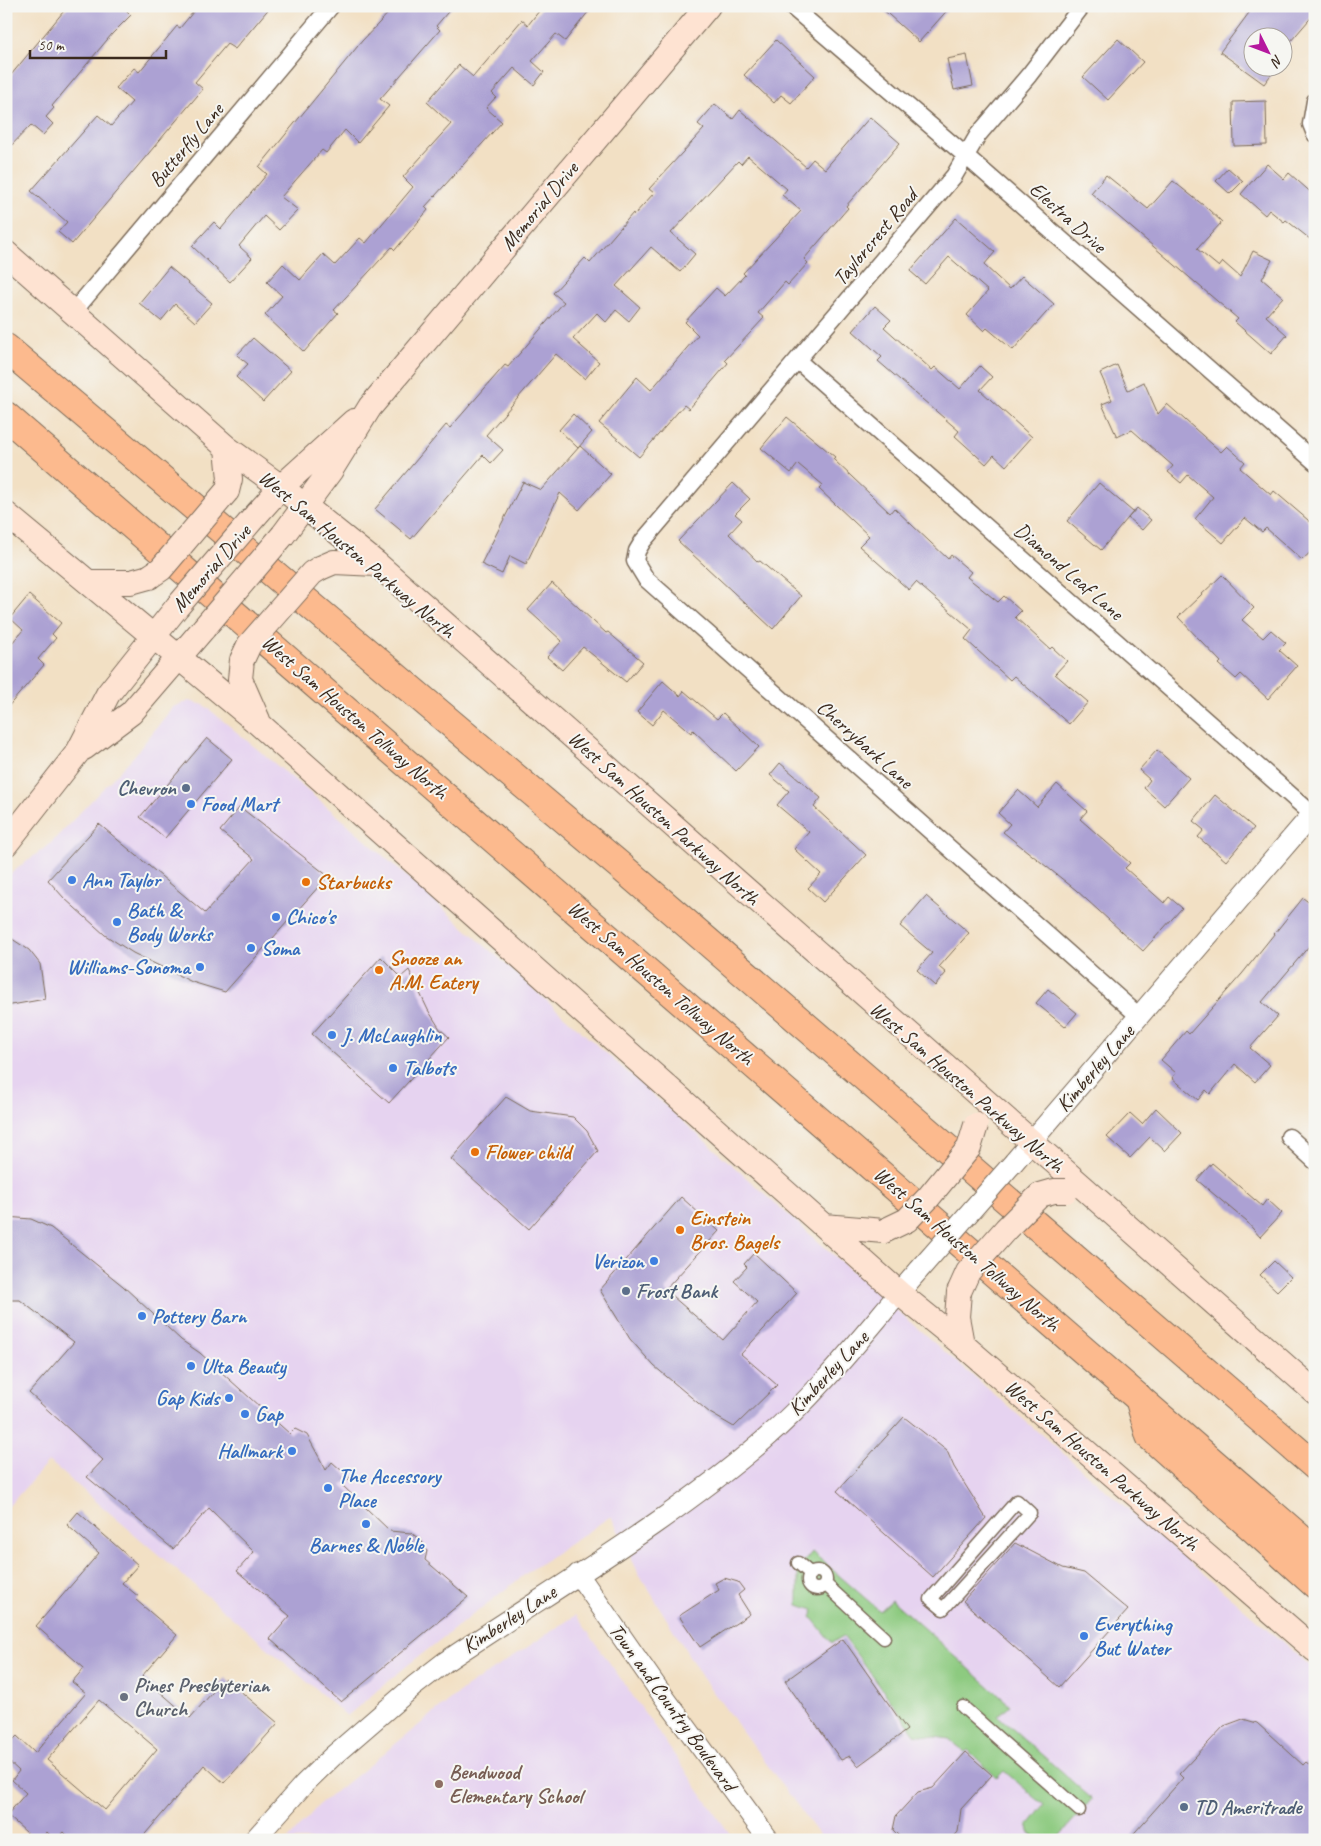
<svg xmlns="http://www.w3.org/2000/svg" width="1321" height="1846" font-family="Caveat,sans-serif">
<rect width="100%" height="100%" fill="#f6f6f2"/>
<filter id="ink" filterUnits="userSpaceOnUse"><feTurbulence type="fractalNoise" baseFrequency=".02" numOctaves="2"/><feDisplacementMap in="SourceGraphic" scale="10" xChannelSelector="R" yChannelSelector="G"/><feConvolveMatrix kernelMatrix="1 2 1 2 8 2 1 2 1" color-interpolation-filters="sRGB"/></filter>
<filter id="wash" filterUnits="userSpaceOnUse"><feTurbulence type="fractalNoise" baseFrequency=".0096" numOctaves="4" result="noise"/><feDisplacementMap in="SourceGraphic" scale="20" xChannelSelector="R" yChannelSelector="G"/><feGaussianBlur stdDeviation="1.12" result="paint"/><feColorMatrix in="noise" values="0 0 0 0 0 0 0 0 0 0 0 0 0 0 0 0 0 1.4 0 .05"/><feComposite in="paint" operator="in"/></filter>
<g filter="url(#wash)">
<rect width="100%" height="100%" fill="#f2e0c4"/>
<!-- built -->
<path fill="#e6d3f0" d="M189,701l15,4 140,116 538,477 433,372v170h-492l-121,-163 -64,-105 -27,-56 -83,56 -119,92 -62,52 -298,-255 -43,48v-632l44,-33 84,-88 39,-49z
M576,1615l158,225h-446l30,-34 146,-117z"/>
<!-- green -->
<path fill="#8dca80" stroke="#647a4f" d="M812,1552l68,59 12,-11 118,105 -12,11 94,83 -36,41h-18l-9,-8 -1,-6 16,-21 -40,-34 -7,7 -29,-28 -3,2 -16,-13 -34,-5 -72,-98 -11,7 -21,-26 3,-7 -16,-5v-36z"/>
<g id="blocks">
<!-- building -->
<path fill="#aca1d3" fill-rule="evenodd" d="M68,6h54l9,9 -19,19 -60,72 2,2 -8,9 7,7 -10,11 -12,-10 -25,26v-70z
M198,6h73l-36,43 -8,-5 -32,38 8,7 -131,155 -14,-12 9,-10 -36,-31 67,-76 13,11 21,-24 -16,-14 18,-20 5,4 38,-46 3,2z
M395,6h58l-17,20 4,4 -60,69 9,7 -31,37 -13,-13 -19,23 -4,-3 -41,47 17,13 -19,20 -15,-14 -25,30 13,12 -22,24 -38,-36 22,-24 7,7 46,-55 -8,-7 103,-126z
M543,6h50l-28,35 -9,-7 -24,27 12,11 -10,13 -20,-17 -22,25 4,4 -10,11 16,14 -77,85 3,3 -33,40 -3,-3 -58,63 4,3 -34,39 -39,-37 17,-19 -15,-14 16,-18 17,16 23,-26 12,11 25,-27 6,5 47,-56 -10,-10 48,-53 -24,-22 32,-37 14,12 49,-57 6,5z
M879,6h72l-32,36z
M1254,6h61v7l-31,36v-11h-30v30h22l-12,16 -44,-32z
M1118,39l25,23 -35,38 -25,-23z
M776,40l39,36 -24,27 -10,-8 -7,8 -30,-28z
M967,55l6,31 -19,4 -7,-31z
M1266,101l1,44 -33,1 -1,-44z
M715,104l18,15 7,-9 66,57 7,-8 12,10 45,-52 30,26 -54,63 2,2 -44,51 4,4 -20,22 -3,-3 -27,31 6,5 -39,42 3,3 -39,46 -5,-4 -45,52 -40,-34 38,-46 14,13 47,-55 -13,-13 31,-34 9,8 20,-21 -2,-2 58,-62 -19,-16 5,-6 -39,-33 -7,8 -3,-3 -67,72 24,21 -15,18 -29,-25 -35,39 24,21 -11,14 -13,-11 -10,12 -9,-9 -24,26 26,23 -14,17 -29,-25 -70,81 17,15 -12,13 -8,-8 -72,84 -36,-30 71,-84 4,3 55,-63 3,2 56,-65 -11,-9 32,-35 5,5 43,-50 1,2 20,-22 -5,-4 55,-60 -6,-5z
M1267,164l17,15 5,-6 26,23v47l-29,-23 -2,2 -15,-12 -4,5 -24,-21z
M1228,168l15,13 -13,13 -14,-13z
M1106,175l42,34 25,-28 35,28 14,13 -25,27 22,18 4,-5 17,15 13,-26 19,9 -10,19 21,18 -17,19 21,19 -16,19 -36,-32 3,-3 -147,-126z
M956,218l39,34 -11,13 26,24 12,-13 32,28 -41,46 -26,-22 -3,3 -17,-16 21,-24 -39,-34 -24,27 -15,-13z
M169,267l43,36 -17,19 -20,-18 -14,17 -22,-18z
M875,306l16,14 -7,7 48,43 3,-3 25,22 20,-23 12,11 -12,13 52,47 -26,29 -12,-11 -8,9 -31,-28 4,-5 -81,-70 4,-4 -29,-26z
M253,338l38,33 -28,31 -27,-25 12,-13 -11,-9z
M1117,365l11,25 16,-8 14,32 9,-10 54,48 6,-6 18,16 -5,6 31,27 3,-4 41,35v22l-13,12 -36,-32 -4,4 -17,-14 -22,25 -28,-24 18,-22 -25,-22 -7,8 -13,-11 5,-6 -41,-36 -15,7 -15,-33 10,-4 -12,-27z
M573,414l19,18 -14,16 -19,-18z
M787,417l48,40 -2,2 57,54 4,-5 54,51 3,-4 20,17 -4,5 31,25 6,-6 17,15 -6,6 35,32 2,-2 15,14 -12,13 33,28 -19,22 -55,-48 -4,4 -45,-41 7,-9 -56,-48 -7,8 -50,-44 10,-10 -50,-47 4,-4 -25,-21 -7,9 -30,-25z
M580,446l31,28 -32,36 -19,-17 -34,71 -16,-8 -8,18 -21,-10 42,-82 18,8z
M733,483l17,16 -15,15 7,6 -13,14 29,28 2,-1 41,35 -28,33 -95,-88z
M1099,483l34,29 -32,38 -34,-29z
M1137,508l14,12 -9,10 -14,-12z
M1222,575l32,33 -12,12 21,18 8,-8 15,13 -7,7 18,16 -29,33 -27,-25 -5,5 -17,-15 2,-2 -43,-45z
M552,583l54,50 2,-1 35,30 -17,20 -43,-35 -21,23 -15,-13 15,-16 -34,-31z
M29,595l32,28 -9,11 4,4 -18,21 6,6 -38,44v-59l17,-20 -13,-12z
M663,681l17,15 4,-5 33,28 6,-6 36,34 -23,24 -43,-41 -2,3 -27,-23 -12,15 -15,-13z
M207,738l25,21 -67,79 -25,-21z
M1157,750l32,28 -25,28 -20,-18 6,-8 -11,-10z
M780,763l41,35 -7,9 52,48 -43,47 -15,-14 13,-14 -27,-25 15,-17 -32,-27 12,-14 -19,-16z
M1057,784l30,27 -7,8 50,44 -5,5 39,35 5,-6 13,11 -39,43 -67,-61 -73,-58 7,-8 -12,-11 20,-23 19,17z
M1215,795l39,33 -28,33 -28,-24 6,-7 -11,-9z
M240,807l88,69 -103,116 -33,-10 -59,-29 -28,-18 -41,-37 -16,-18 51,-56 106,89 49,-54 -34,-28z
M926,896l43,37 -30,34 7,6 -11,13 -18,-16 15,-17 -32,-27z
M1303,898l12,9v32l-53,63 16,14 -28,32 20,17 -15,17 -20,-18 -25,30 -4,-4 -8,10 -26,-22 4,-5 -15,-13 25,-29 3,3 53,-60z
M6,935l23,15 11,14 5,35 -39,7z
M381,957l20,20 8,-7 19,40 12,19 9,8 -60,66 -77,-69z
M1048,989l29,24 -12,14 -29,-24z
M506,1097l24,14 43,6 14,14 11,20 -69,78 -78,-70z
M1156,1108l26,25 -17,18 -15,-14 -20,21 -23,-21 23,-24 12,11z
M1212,1163l50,43 5,-7 15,14 -22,24 -13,-15 -50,-42z
M681,1197l38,34 -54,59 58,50 34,-38 -23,-21 13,-14 -3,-3 10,-11 43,40 -56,61 36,31 -43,42 -24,-14 -56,-47 -24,-27 -30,-49z
M6,1217l25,2 20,9 72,58 58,54 19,13 90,81 5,-5 12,6 19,35 6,-8 18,16 -8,7 48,46 21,2 10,7 6,11 -2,9 43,37 -127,105 -71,-63 20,-23 -53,-45 17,-19 -45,-44 -36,41 -86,-72 16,-17 -74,-67 45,-51 -54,-42h-14z
M1274,1261l17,16 -14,14 -17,-16z
M904,1417l43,34 7,16 32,51 -53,59 -96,-86z
M78,1512l60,53 -16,18 17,14 -3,3 41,35 -35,41 48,42 35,-40 53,45 -54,60 -20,-18 -64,75h-68l-8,-8 -9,8 -8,-8 -7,8h-5l-28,-25 19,-22 -14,-13 7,-9 -13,-12v-12l11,-11 18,17 51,-60 -14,-11 12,-14 -48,-42 63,-73 -32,-28zM99,1700l58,49 -52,61 -58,-50z
M1015,1543l48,25 21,5 44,37 -69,77 -96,-86z
M724,1578l14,4 6,8 -6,5 12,19 -50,33 -21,-31 40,-26 -4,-7z
M843,1639l64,91 -49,36 -8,-10 -9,4 -56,-79z
M1243,1719l14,4 46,42 3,-3 9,7v71h-187l55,-62 -4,-4 45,-48z
M966,1752l26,23 -31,34 -3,23 -7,8h-48l-10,-10 3,-14 22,-24 15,-4z"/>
</g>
</g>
<g filter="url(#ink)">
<use href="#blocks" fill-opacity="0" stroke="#7b6a58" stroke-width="1"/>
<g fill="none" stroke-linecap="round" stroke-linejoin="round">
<!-- pedestrian casing -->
<g stroke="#7b6a58" stroke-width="15">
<path id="pedestrian" d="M1017,1501l13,12 -87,96 -12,-10z
M798,1563l13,11
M808 1580a9 9 0 1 1 18 0a9 9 0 1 1-18 0Z
M825,1584l59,54
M963,1707l116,103"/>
</g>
<!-- minor casing -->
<g stroke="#7b6a58" stroke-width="19">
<path id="minor" d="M791,6l175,150 349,306
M1082,6l-53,69 -51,60 -24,41 -311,365 -6,10 -2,10 11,18 494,438
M1315,101l-4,23 4,10
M74,311l257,-305
M798,361l514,453
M1289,1137l26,24"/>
</g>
<!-- tertiary casing -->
<g stroke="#7b6a58" stroke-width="22">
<path id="tertiary" d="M1014,1162l301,-351
M578,1574l78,112 113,154
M254,1840l50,-56 30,-29 80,-69 31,-24c107,-72 221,-138 319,-222 58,-50 105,-113 155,-170"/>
</g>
<!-- secondary casing -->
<g stroke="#7b6a58" stroke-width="26">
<path id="secondary" d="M6,253l221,195 54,39 96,77 938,828
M227,491l3,-12 -3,-31
M6,514l253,210 640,569 63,51 353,306
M256,515l25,-28 73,-66
M283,535l48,-65 39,-63 338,-401
M320,568l14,-6 43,2
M88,582h43l18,-5
M242,660l-2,19 18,41
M84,748l47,-35 73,-85
M6,844l72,-92 30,-58 69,-87
M824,1226l60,5
M959,1292l-2,25 5,27"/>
</g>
<!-- motorway casing -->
<g stroke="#7b6a58" stroke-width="30">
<path id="motorway" d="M6,348l613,517 696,601
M6,416l1309,1135
M1139,1398l11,38 165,148"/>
</g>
<!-- pedestrian -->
<use href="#pedestrian" stroke="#fff" stroke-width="12"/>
<!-- minor -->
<use href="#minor" stroke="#fff" stroke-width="16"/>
<!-- tertiary -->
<use href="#tertiary" stroke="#fff" stroke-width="20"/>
<!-- secondary -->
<use href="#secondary" stroke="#fee3d2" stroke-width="24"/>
<!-- motorway -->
<use href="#motorway" stroke="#fcba8e" stroke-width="28"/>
<!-- tertiary-bridge casing -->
<g stroke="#7b6a58" stroke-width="22" stroke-linecap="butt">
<path id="tertiary-bridge" d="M919,1270l95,-108"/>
</g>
<!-- secondary-bridge casing -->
<g stroke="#7b6a58" stroke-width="26" stroke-linecap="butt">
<path id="secondary-bridge" d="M149,577l12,-8 66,-78
M177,607l79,-92
M204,628l79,-93
M242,660l7,-15 63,-72 8,-5
M884,1231l23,-11 21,-22 41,-50 7,-23
M959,1292l9,-20 38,-43 34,-34 14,-4h12"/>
</g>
<!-- tertiary-bridge -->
<use href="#tertiary-bridge" stroke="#fff" stroke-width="20"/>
<!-- secondary-bridge -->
<use href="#secondary-bridge" stroke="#fee3d2" stroke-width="24"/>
</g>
</g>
<!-- markers -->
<g fill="#5c6f8a" stroke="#f6f6f2" stroke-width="2">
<circle cx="186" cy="788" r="5"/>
<circle cx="626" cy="1291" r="5"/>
<circle cx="1184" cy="1807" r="5"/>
</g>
<g fill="#3f7fe0" stroke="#f6f6f2" stroke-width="2">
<circle cx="191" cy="804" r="5"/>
<circle cx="72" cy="880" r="5"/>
<circle cx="276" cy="917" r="5"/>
<circle cx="117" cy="922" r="5"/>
<circle cx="251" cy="948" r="5"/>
<circle cx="200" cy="967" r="5"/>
<circle cx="332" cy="1035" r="5"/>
<circle cx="393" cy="1068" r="5"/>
<circle cx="654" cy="1261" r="5"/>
<circle cx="142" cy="1316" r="5"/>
<circle cx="191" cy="1366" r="5"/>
<circle cx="229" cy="1398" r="5"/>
<circle cx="245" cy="1414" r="5"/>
<circle cx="292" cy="1451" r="5"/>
<circle cx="328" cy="1488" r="5"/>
<circle cx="366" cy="1524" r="5"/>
<circle cx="1084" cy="1636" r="5"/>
</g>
<g fill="#e8710a" stroke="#f6f6f2" stroke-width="2">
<circle cx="306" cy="882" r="5"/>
<circle cx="379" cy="970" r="5"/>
<circle cx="475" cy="1152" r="5"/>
<circle cx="680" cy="1230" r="5"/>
</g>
<circle fill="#6b7280" stroke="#f6f6f2" stroke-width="2" cx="124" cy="1697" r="5"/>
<circle fill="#8d6e63" stroke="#f6f6f2" stroke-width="2" cx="439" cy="1784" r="5"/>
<g text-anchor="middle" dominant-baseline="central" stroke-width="4" stroke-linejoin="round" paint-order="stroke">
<!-- street labels -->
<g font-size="21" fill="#3b2a1e" stroke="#f6f6f2">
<text transform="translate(186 145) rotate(-50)">Butterfly Lane</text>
<text transform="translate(539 206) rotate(-50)">Memorial Drive</text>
<text transform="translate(1068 217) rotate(42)">Electra Drive</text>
<text transform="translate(875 237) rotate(-50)">Taylorcrest Road</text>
<text transform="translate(357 554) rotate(40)">West Sam Houston Parkway North</text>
<text transform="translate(211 568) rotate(-49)">Memorial Drive</text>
<text transform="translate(1069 571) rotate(41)">Diamond Leaf Lane</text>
<text transform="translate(355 717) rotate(41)">West Sam Houston Tollway North</text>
<text transform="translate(865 744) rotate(42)">Cherrybark Lane</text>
<text transform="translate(664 818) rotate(42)">West Sam Houston Parkway North</text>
<text transform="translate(661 983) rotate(41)">West Sam Houston Tollway North</text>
<text transform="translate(1095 1068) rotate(-49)">Kimberley Lane</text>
<text transform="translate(967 1087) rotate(41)">West Sam Houston Parkway North</text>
<text transform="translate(967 1249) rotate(41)">West Sam Houston Tollway North</text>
<text transform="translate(828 1373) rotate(-47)">Kimberley Lane</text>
<text transform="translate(1102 1465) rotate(41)">West Sam Houston Parkway North</text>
<text transform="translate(509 1619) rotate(-33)">Kimberley Lane</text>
<text transform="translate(673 1707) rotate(54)">Town and Country Boulevard</text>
</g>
<!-- service labels -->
<g font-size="21" font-weight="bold" fill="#4e5e75" stroke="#f6f6f2" text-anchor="start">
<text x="176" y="788" text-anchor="end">Chevron</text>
<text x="636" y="1291">Frost Bank</text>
<text x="1194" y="1807">TD Ameritrade</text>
</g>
<!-- shop labels -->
<g font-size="21" font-weight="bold" fill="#366cbe" stroke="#f6f6f2" text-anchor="start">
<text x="201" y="804">Food Mart</text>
<text x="82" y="880">Ann Taylor</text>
<text x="127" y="910">Bath &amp;<tspan x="127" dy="24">Body Works</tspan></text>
<text x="286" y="917">Chico's</text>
<text x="261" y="948">Soma</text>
<text x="190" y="967" text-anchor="end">Williams-Sonoma</text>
<text x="342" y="1035">J. McLaughlin</text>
<text x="403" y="1068">Talbots</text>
<text x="644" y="1261" text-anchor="end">Verizon</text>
<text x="152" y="1316">Pottery Barn</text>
<text x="201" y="1366">Ulta Beauty</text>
<text x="219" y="1398" text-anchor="end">Gap Kids</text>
<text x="255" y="1414">Gap</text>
<text x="282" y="1451" text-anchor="end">Hallmark</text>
<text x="338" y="1476">The Accessory<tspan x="338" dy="24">Place</tspan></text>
<text x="366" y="1545" text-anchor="middle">Barnes &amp; Noble</text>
<text x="1094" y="1624">Everything<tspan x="1094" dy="24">But Water</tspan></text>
</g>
<!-- food labels -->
<g font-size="21" font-weight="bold" fill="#c56008" stroke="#f6f6f2" text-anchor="start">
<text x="316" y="882">Starbucks</text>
<text x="389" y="958">Snooze an<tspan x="389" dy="24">A.M. Eatery</tspan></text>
<text x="485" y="1152">Flower child</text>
<text x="690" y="1218">Einstein<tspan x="690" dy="24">Bros. Bagels</tspan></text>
</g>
<!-- worship labels -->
<g font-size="21" font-weight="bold" fill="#5b616d" stroke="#f6f6f2" text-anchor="start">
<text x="134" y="1685">Pines Presbyterian<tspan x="134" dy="24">Church</tspan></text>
</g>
<!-- education labels -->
<g font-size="21" font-weight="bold" fill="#785e54" stroke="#f6f6f2" text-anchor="start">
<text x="449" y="1772">Bendwood<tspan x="449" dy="24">Elementary School</tspan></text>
</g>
</g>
<!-- margin -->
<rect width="1321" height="1846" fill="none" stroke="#f6f6f2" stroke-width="25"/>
<!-- north arrow -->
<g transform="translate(1268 52) rotate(132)"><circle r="24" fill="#f6f6f2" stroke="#aba49d"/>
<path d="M0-4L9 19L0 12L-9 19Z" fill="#b5179e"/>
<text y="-8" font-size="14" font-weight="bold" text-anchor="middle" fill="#3b2a1e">N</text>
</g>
<!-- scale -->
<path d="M30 50v8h136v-8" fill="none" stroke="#3b2a1e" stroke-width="2.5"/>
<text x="38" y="50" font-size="15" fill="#3b2a1e" stroke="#f6f6f2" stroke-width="4" paint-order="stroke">50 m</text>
</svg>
